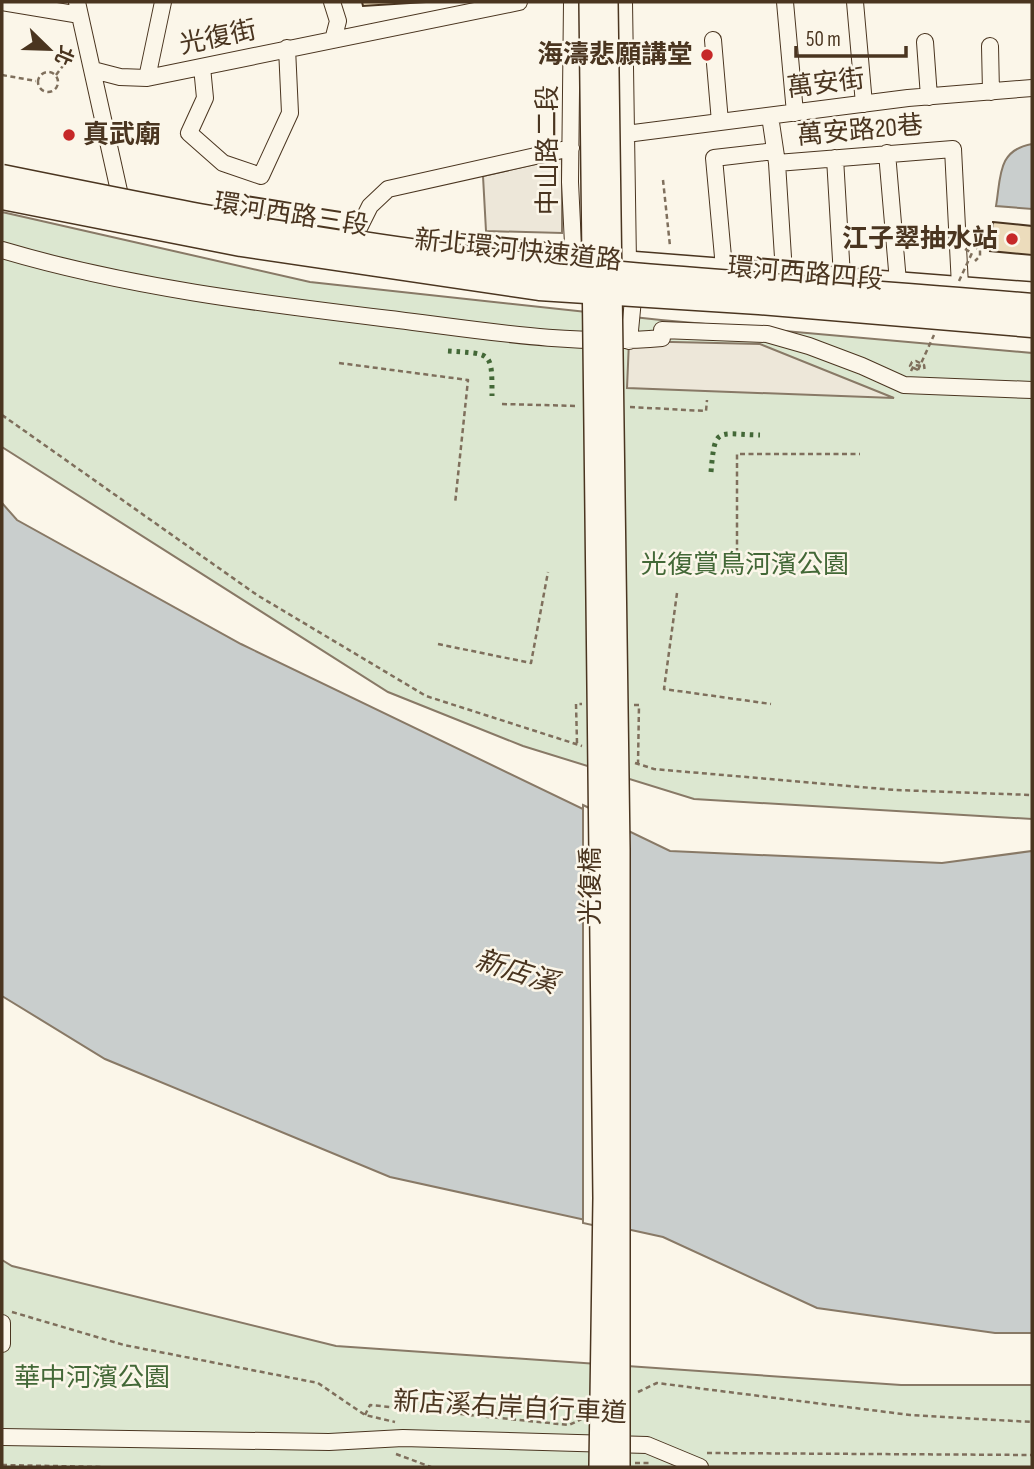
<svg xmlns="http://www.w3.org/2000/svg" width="1034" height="1469" font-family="'Sofia Sans Condensed','Noto Sans TC',sans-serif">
<rect width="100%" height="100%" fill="#fbf6e9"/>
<!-- green -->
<path fill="#dce7d0" stroke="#887966" stroke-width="2" d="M2,212l308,70 351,38 371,33v466l-338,-20 -171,-53 -135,-54 -386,-245z
M2,1260l10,6 324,80 565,39h131v82h-1030z"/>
<!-- parking -->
<path fill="#ede7d9" stroke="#887966" stroke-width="2" d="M562,158v75l-76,-2 -3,-55z
M629,341l131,3 134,54 -267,-10z"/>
<!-- water -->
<path fill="#c9cecd" stroke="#887966" stroke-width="2" d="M1032,144v65l-36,-3c5,-29 1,-56 36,-62z
M2,503l15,17 224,124 429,207 272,12 90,-12v482h-37l-178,-25 -154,-71 -273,-60 -285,-118 -103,-63z"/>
<!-- pier -->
<path fill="#fbf6e9" stroke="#887966" stroke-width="2" d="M583,805l41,20 5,408 -46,-10z"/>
<!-- building -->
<path fill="#ecdcbc" stroke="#4a3520" stroke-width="2" d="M362,2h64l-63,4z
M993,222l39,4v29l-42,-4z"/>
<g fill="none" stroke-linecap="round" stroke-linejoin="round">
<!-- minor casing -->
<g stroke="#4a3520" stroke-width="18">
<path id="minor" d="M2,2l78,13
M77,2l42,189
M332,2l6,19 -5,19
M572,2l-2,180 4,83
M624,2l4,260 6,27 -5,52
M785,2l10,111
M855,2l9,102
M713,40l7,82
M925,42l4,55
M990,46l1,46
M202,67l3,31 -16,35 34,30 38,13 29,-63 -3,-65
M93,70l27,7 27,1 372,-76
M147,78l16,-76
M770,116l7,47 176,-14 7,137
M626,134l282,-36 124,-10
M887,153l11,129
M835,158l7,119
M777,163l7,110
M357,232l13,-26 18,-17 183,-41
M2,250c128,38 264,54 396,70 87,11 176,26 264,18v-8l105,4 42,12 53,20 42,19 128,5
M724,268l-10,-110 61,-7
M2,1323v21
M2,1437l327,5 74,-4 244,7 53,22"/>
</g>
<!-- major casing -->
<g stroke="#4a3520" stroke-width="24">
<path id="major" d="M459,245l169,17 404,31"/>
</g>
<!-- path -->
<path stroke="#7f6f5c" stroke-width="2.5" stroke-dasharray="5 3.5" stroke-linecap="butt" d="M38 82a10 10 0 1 1 20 0a10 10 0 1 1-20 0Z
M2,75l34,6
M56,75l9,-12 9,-1
M663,180l7,66
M973,246l7,4v6l-5,5
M339,363l129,17 -13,124
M918,370l-8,-4 2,-4 4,-1 8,4 1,7
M911,371l3,-6 8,1
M502,404l76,2
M630,407l76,4 1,-11
M2,415l255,180 169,101 156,50
M737,570v-116h123
M677,593l-13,96 107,15
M438,644l93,19 17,-91
M634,705h5l-1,59
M577,743l-1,-39h6
M635,763l19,6 241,21 137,5
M12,1312l112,33 194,38 47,32 30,7
M638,1392l19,-9 253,32 122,7
M365,1415l5,-10 199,20 15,-7
M707,1453l325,2
M396,1454l35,13
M635,1463h14
M2,1465l102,2"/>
<!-- minor -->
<use href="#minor" stroke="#fbf6e9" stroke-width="16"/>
<!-- major -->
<use href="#major" stroke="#fbf6e9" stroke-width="21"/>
<!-- major-bridge casing -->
<g stroke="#4a3520" stroke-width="24" stroke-linecap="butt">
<path id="major-bridge" d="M590,2l14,1196 -4,269
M607,2l12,847v618"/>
</g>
<!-- highway-bridge casing -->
<g stroke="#4a3520" stroke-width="27" stroke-linecap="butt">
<path id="highway-bridge" d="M2,177c138,28 276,56 415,75 204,27 410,36 615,54
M2,197l239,47 298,44 220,14 273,23"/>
</g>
<!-- path-bridge -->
<path stroke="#7f6f5c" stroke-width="2.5" stroke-dasharray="5 3.5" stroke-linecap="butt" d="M959,281l13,-28 -7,-4
M918,370l16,-35"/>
<!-- major-bridge -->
<use href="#major-bridge" stroke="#fbf6e9" stroke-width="21"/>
<!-- highway-bridge -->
<use href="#highway-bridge" stroke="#fbf6e9" stroke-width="24"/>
<!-- hedge -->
<path stroke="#436837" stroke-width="5" stroke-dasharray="3.5 5" stroke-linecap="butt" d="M448,351c44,3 44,0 44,45
M711,472c4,-46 5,-38 49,-37"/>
</g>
<!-- markers -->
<g fill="#c62828" stroke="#fbf6e9" stroke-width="2.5">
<circle cx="707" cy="55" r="7"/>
<circle cx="69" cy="135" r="7"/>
<circle cx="1012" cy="239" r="7"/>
</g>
<g text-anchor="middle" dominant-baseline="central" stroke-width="5" stroke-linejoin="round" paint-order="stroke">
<!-- street labels -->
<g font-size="26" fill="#4a3520" stroke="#fbf6e9">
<text transform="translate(218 38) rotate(-12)">光復街</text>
<text transform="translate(826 84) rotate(-7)">萬安街</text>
<text transform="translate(860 131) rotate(-5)">萬安路20巷</text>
<text transform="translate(548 150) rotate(-90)">中山路二段</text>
<text transform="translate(291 215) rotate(9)">環河西路三段</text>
<text transform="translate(518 251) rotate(6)">新北環河快速道路</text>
<text transform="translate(805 274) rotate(5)">環河西路四段</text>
<text transform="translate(591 886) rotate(-90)">光復橋</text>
<text transform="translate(510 1408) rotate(3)">新店溪右岸自行車道</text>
</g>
<!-- poi labels -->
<g font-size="26" font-weight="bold" fill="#4a3520" stroke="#fbf6e9" text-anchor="end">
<text x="693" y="55">海濤悲願講堂</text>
<text x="83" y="135" text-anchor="start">真武廟</text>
<text x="998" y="239">江子翠抽水站</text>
</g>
<!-- park labels -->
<g font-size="26" fill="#436837" stroke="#fbf6e9">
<text x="745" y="565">光復賞鳥河濱公園</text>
<text x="92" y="1378">華中河濱公園</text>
</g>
<!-- water labels -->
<g font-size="28" font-style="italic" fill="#4a3520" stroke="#fbf6e9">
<text transform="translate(516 972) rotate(18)">新店溪</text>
</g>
</g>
<!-- border -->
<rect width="1034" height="1469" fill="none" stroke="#4a3520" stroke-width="7"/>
<!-- north arrow -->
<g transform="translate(49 49) rotate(113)" stroke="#fbf6e9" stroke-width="5" paint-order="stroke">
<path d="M0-5L12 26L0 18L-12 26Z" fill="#4a3520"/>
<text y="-10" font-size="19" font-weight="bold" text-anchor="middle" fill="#4a3520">北</text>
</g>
<!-- scale -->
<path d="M796 46v10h110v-10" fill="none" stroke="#4a3520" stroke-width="3.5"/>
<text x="806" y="46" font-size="21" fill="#4a3520" stroke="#fbf6e9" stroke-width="5" paint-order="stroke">50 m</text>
</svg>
